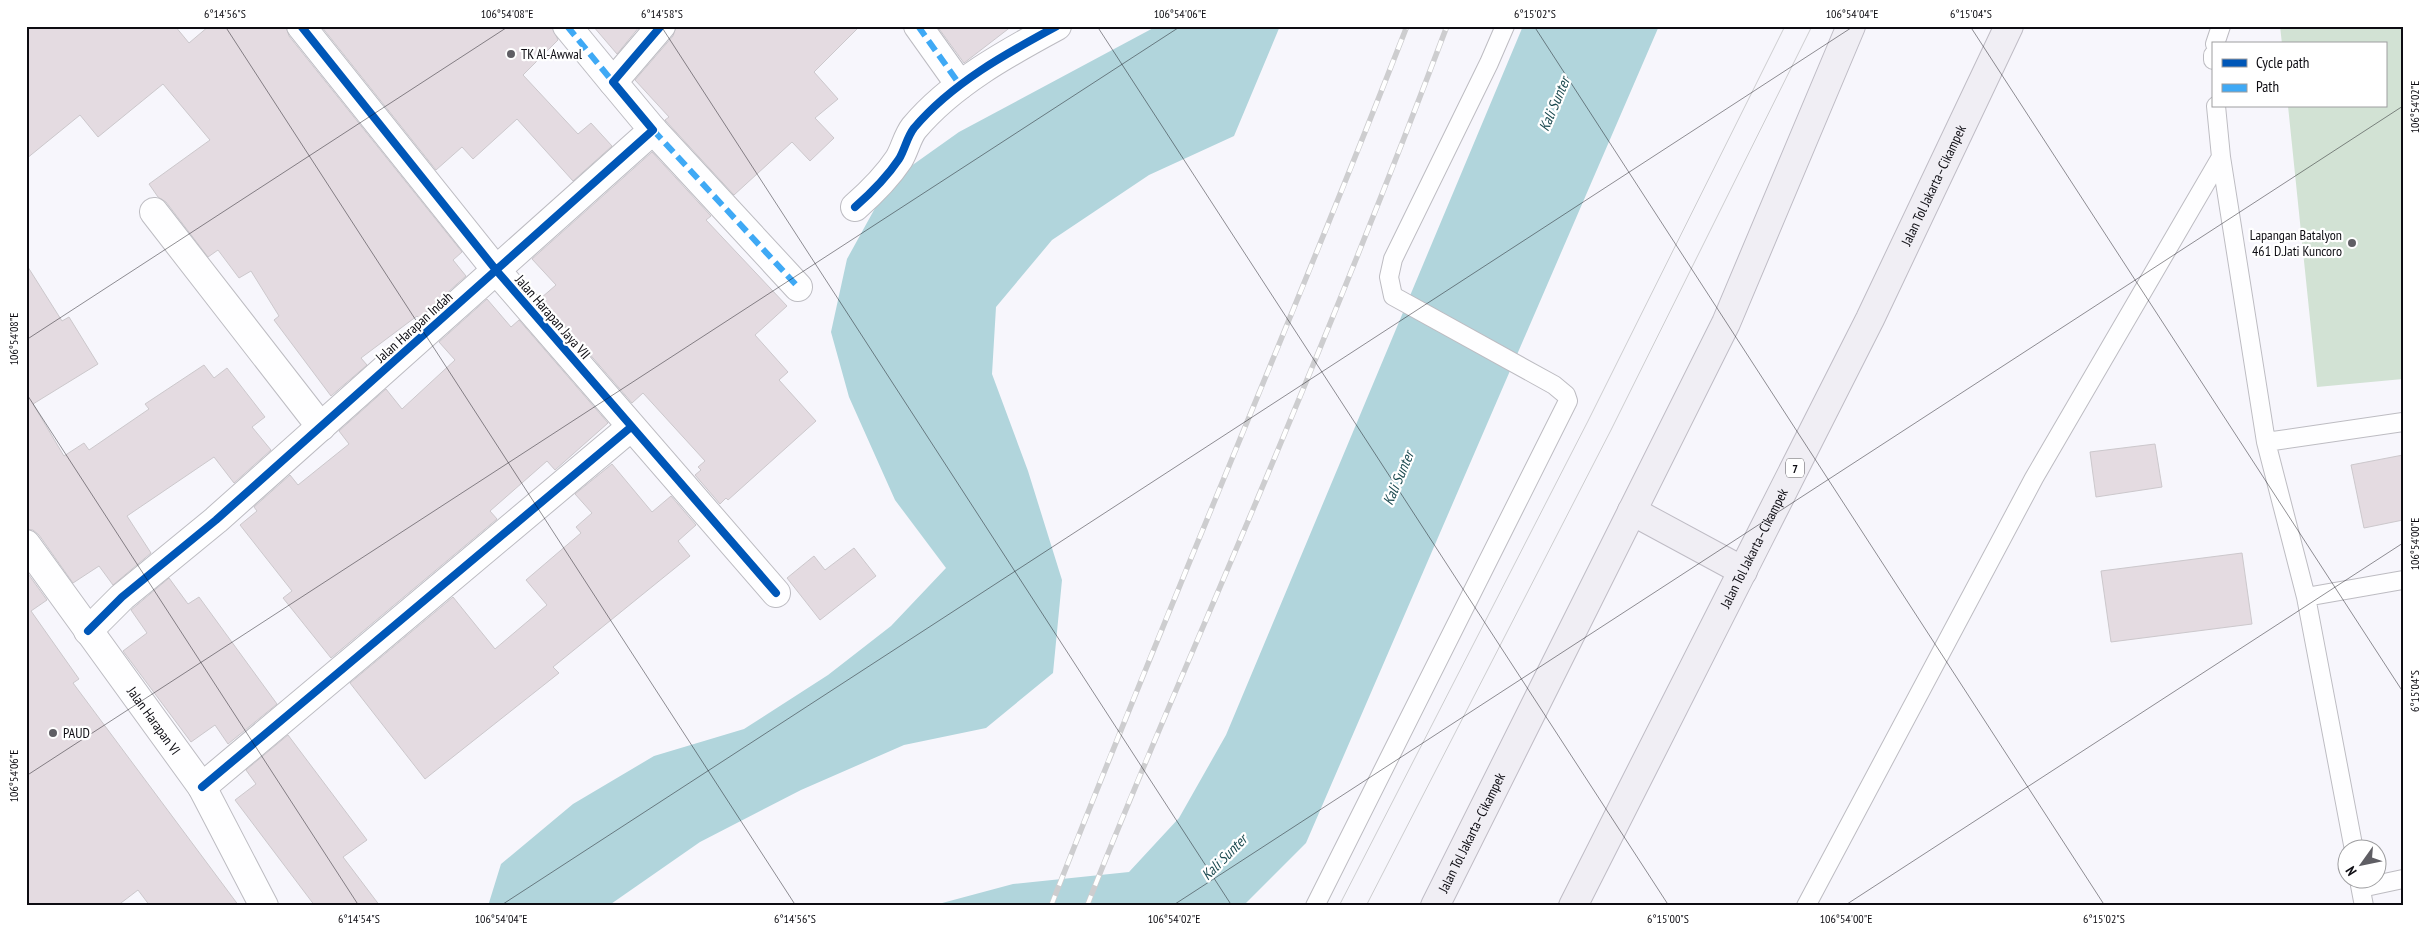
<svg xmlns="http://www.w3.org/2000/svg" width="2429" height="932" font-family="'PT Sans Narrow',sans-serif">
<rect width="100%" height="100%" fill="#f7f6fc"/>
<!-- green -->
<path fill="#d2e2d4" d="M2280,26h123v353l-86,8 -29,-281h97v-62h-103z"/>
<!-- water -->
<path fill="#b1d5dc" d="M1157,26h123l-46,110 -85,39 -97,65 -56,67 -4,67 36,97 34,109 -9,93 -67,55 -82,17 -103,45 -101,52 -92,64h-120l13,-42 72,-60 81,-48 90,-27 84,-54 63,-49 55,-58 -51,-68 -46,-103 -18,-65 16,-73 43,-78 69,-49z
M1523,26h136l-353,817 -63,63h-312l82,-22 116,-12 50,-54 47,-83z"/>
<!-- building -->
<path fill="#e4dbe1" stroke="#ccc8cc" d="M26,26h149l14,17 20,-17h77l3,10 173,216 -9,8 13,16 -47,42 -2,-2 -56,42 6,7 -36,31 -57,-76 5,-4 -28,-45 -12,7 -21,-28 -10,7 -42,-55 -8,-5 -9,-13 61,-44 -47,-56 -65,53 -18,-22 -54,44z
M321,26h231l6,14 -35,35 55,59 13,-11 21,23 -39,35 -56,-62 -44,40 -11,-12 -26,23z
M593,26h47l-23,28z
M676,26h184l-46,46 24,27 -23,19 19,20 -24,23 -18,-19 -58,53 -69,-75 4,-3 -34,-37 38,-44z
M937,26h75l-48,37z
M652,152l59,64 -5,4 81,86 -32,29 33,37 -9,8 37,41 -88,79 -2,-2 -6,6 -25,-29 6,-5 -3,-3 7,-6 -62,-68 -11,10 -91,-105 15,-13 -24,-26z
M26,264l36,57 7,-4 29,47 -65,40 31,52 20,-13 5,7 60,-41 -4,-5 59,-39 10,13 13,-10 38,49 -13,10 19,23 -37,33 -20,-26 -87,59 24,37 -38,32 -14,-19 -26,17 -34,-48 -6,-5 -7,-1z
M487,299l24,28 8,-7 89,103 -53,47 -8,-9 -57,50 7,8 -166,139 -48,-60 9,-7 -52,-66 17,-14 -3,-4 36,-32 8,10 51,-41 -10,-13 47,-42 16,20 53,-49 -16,-18z
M2155,444l7,43 -66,10 -6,-45z
M2403,455v65l-39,8 -13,-63z
M612,464l40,48 19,-16 25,29 -18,16 12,15 -137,111 6,6 -134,106 -75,-96 103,-86 42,52 52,-44 -21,-25 55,-47 -5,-6 16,-14 -17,-19z
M854,548l22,28 -56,44 -33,-42 27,-22 11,14z
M2242,553l10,71 -141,18 -10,-71z
M26,571l21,29 -16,11 48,68 -6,4 166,223h-89l-12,-16 -21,16h-91z
M169,578l19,26 11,-7 78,107 -49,40 -13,-19 -24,17 -68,-91 24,-18 -16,-23z
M288,735l79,105 -24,17 37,49h-65l-80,-106 21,-16 -10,-14z"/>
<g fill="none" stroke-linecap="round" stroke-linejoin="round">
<!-- service casing -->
<g stroke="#bdbcc2" stroke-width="20">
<path id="service" d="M2215,44l6,-18
M2213,55v5
M2216,106l5,51 45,285 40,155 48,253
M2266,442l137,-20
M2306,597l97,-17
M2359,880l5,26
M2361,888l42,-9
M1315,906l253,-505 -2,-6 -12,-10 -161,-89 -4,-19 4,-18 96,-196 16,-37
M1806,906l228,-428 187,-321"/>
</g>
<!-- minor casing -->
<g stroke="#bdbcc2" stroke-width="30">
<g id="minor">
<path d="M301,26l195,244 280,323"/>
<path d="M567,26l46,56"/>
<path d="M918,26l42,59"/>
<path d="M653,130l145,157"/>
<path d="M855,207c16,-14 32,-30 44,-48 6,-10 8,-22 15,-31 38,-45 93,-75 143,-102"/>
<path d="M154,212l167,215"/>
<path id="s1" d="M26,544l176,243 62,119"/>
<path d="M88,631l34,-34 94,-77 437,-390 -40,-48 48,-56"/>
<path d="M202,787l429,-360"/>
</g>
</g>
<!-- motorway casing -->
<g stroke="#bfbcc5" stroke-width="30">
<g id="motorway">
<path d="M1632,511l111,60"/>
<path id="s2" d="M1435,906l291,-583 125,-297"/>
<path id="s3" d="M1573,906l297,-587 139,-293"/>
</g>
</g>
<!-- service -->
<use href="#service" stroke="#fefeff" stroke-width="18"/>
<!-- minor -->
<use href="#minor" stroke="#fefeff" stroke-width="28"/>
<!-- motorway -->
<use href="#motorway" stroke="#f0eef4" stroke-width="28"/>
<!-- tram -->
<path stroke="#cdcdcf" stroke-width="1" d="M1339,906l249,-485 197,-395
M1366,906l245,-476 201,-404"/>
<!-- rail casing -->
<g stroke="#cdcdcf" stroke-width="5.5">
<path id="rail" d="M1051,906c115,-295 241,-585 356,-880
M1087,906c60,-153 127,-302 190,-454 59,-141 116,-283 170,-426"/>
</g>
<!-- rail -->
<use href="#rail" stroke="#fff" stroke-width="4" stroke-dasharray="11" stroke-linecap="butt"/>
<!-- quiet -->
<path stroke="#3fa9f5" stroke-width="6" stroke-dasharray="12 6" stroke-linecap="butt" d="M567,26l46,56
M918,26l42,59
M653,130l145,157"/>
<!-- cycleway casing -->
<g stroke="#fff" stroke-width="11">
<path id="cycleway" d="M301,26l195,244 280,323
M855,207c16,-14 32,-30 44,-48 6,-10 8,-22 15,-31 38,-45 93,-75 143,-102
M88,631l34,-34 94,-77 437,-390 -40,-48 48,-56
M202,787l429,-360"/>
</g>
<!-- cycleway -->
<use href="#cycleway" stroke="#0057b8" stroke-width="8"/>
</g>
<!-- ticks -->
<path fill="none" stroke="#0d0c12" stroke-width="1" stroke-opacity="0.45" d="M225,26l571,880M661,26l571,880M1097,26l572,880M1534,26l571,880M1970,26l433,666M26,340l483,-314M26,393l333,513M26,776l1155,-750M500,906l1354,-880M1172,906l1231,-800M1844,906l559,-363"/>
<!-- markers -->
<g fill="#5f5e64" stroke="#fff" stroke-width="2">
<circle cx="511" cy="54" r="5"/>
<circle cx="2352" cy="243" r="5"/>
<circle cx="53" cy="733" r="5"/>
</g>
<g text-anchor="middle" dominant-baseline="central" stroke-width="4.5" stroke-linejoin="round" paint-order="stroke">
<!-- shield labels -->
<rect fill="#fff" stroke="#565559" stroke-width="1" x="1786" y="458.5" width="18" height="19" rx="4"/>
<g font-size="12" font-weight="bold" fill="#0d0c12">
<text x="1795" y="468">7</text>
</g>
<!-- poi labels -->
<g font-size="14" fill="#0d0c12" stroke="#fff" text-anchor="start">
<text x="521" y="54">TK Al-Awwal</text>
<text x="2342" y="235" text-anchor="end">Lapangan Batalyon<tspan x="2342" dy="16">461 D.Jati Kuncoro</tspan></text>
<text x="63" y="733">PAUD</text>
</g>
<!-- street labels -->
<g font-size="14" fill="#0d0c12" stroke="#fff">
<text stroke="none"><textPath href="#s3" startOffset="806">Jalan Tol Jakarta–Cikampek</textPath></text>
<text transform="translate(553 317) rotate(49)">Jalan Harapan Jaya VII</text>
<text transform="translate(414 327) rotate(-42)">Jalan Harapan Indah</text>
<text stroke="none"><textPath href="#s3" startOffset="401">Jalan Tol Jakarta–Cikampek</textPath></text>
<text stroke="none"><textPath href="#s1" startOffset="218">Jalan Harapan VI</textPath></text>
<text stroke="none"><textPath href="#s2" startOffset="82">Jalan Tol Jakarta–Cikampek</textPath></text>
</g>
<!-- water labels -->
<g font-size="15" font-style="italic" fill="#1c4a50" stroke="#fff">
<text transform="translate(1554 104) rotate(-67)">Kali Sunter</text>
<text transform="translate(1398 478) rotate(-67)">Kali Sunter</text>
<text transform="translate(1224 857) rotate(-45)">Kali Sunter</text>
</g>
</g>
<!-- border -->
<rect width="2429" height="932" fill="none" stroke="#ffffff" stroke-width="55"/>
<!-- legend -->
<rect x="2212" y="42" width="175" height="65" fill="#ffffff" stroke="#9e9ea0"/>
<rect x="2222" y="59" width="25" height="8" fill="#0057b8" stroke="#9e9ea0"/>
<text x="2256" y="68" font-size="15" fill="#0d0c12">Cycle path</text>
<rect x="2222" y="84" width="25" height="8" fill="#3fa9f5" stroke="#9e9ea0"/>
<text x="2256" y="92" font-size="15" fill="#0d0c12">Path</text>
<!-- north arrow -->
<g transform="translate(2362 864) rotate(237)"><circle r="24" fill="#ffffff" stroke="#9e9ea0"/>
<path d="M0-4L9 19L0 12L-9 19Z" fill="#5f5e64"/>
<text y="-8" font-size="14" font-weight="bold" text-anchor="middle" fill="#0d0c12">N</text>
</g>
<rect x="28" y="28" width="2374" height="876" fill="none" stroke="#0d0c12" stroke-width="2"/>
<g font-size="12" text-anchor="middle" fill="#0d0c12">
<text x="225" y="18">6°14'56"S</text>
<text x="507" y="18">106°54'08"E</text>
<text x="662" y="18">6°14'58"S</text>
<text x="1180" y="18">106°54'06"E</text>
<text x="1535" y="18">6°15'02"S</text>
<text x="1852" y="18">106°54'04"E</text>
<text x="1971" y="18">6°15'04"S</text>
<text transform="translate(2415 107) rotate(-90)" y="4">106°54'02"E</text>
<text transform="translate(14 339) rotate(-90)" y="4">106°54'08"E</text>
<text transform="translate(2415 544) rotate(-90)" y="4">106°54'00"E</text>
<text transform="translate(2415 691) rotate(-90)" y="4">6°15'04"S</text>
<text transform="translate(14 776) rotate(-90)" y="4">106°54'06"E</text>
<text x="359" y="923">6°14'54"S</text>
<text x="501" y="923">106°54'04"E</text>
<text x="795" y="923">6°14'56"S</text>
<text x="1174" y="923">106°54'02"E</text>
<text x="1668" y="923">6°15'00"S</text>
<text x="1846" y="923">106°54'00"E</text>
<text x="2104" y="923">6°15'02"S</text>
</g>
</svg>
